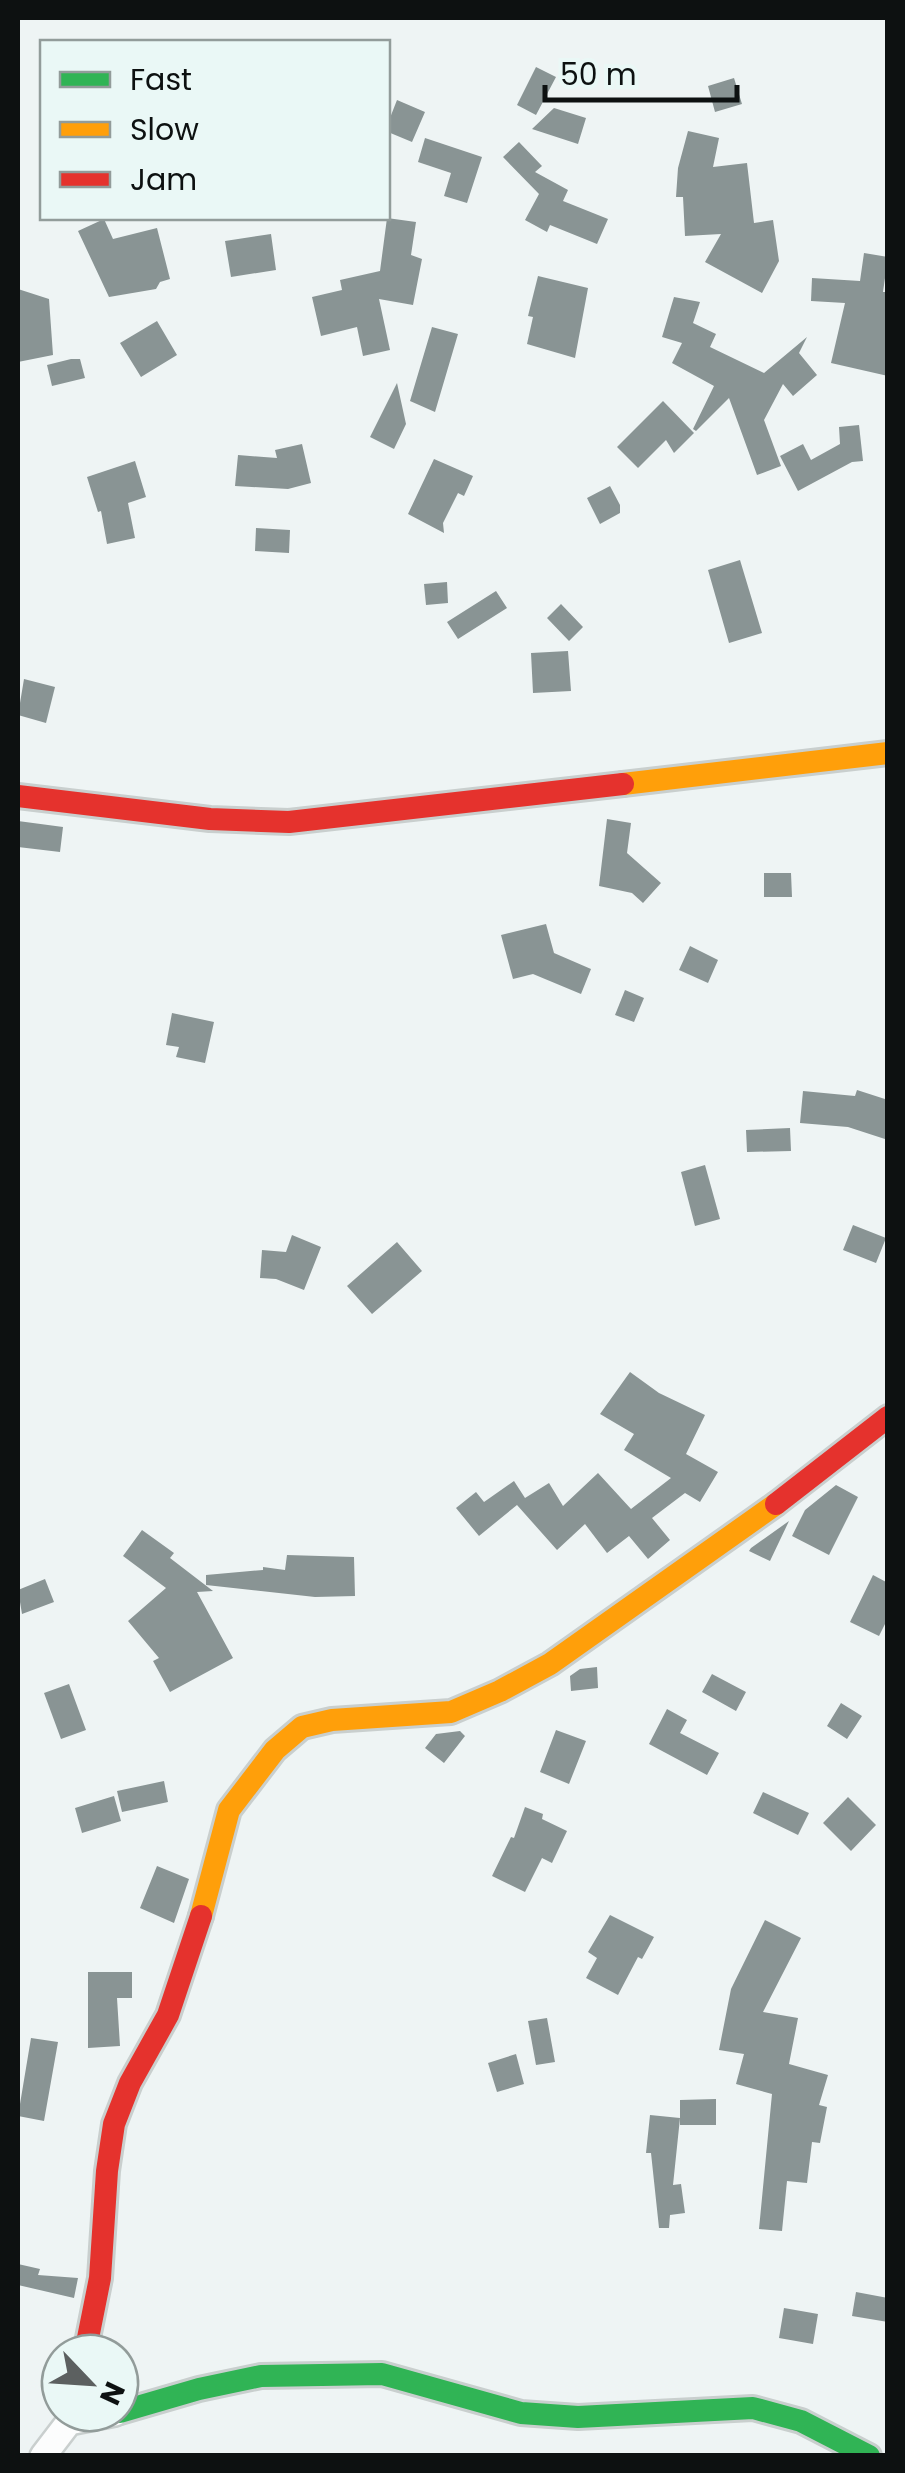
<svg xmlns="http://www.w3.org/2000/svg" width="905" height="2473" font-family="Poppins,sans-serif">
<rect width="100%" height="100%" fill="#eef4f4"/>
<!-- building -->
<path fill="#899494" d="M536,67l20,10 -20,38 -19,-10z
M734,78l8,26 -27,8 -7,-26z
M397,100l28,12 -13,30 -24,-10v-9z
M554,108l32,10 -8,26 -46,-15z
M688,131l31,7 -6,29 34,-4 7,60 19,-3 6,41 -17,32 -57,-31 16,-28 -36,2 -2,-39h-7l2,-29z
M425,138l57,19 -15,46 -23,-7 7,-23 -33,-11z
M519,142l23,24 -7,6 33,18 -5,11 45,18 -11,25 -47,-19 -3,7 -22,-12 14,-26 -36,-37z
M387,218l29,4 -5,33 11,4 -9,46 -34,-6 11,51 -27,6 -6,-29 -36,9 -9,-39 30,-7 -2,-10 40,-9z
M104,219l9,20 44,-11 13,51 -10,3 -4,7 -47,8 -31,-66z
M271,234l5,36 -45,7 -6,-36z
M864,253l24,4 -5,35h5v84l-57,-13 14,-60 -34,-2 1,-23 48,3z
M538,276l50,12 -13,70 -48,-14 6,-27 -5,-1z
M18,289l31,10 4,56 -35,7z
M674,297l26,5 -7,21 23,11 -6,13 54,26 43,-36 -8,16 18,22 -24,21 -10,-12 -19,36 17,46 -24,9 -28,-77 -33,33 -3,-2 21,-43 -42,-23 10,-20 -20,-6z
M157,321l20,34 -36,22 -21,-34z
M432,327l26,7 -23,78 -25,-11z
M71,359h9l5,19 -33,8 -5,-21z
M397,383l9,41 -12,25 -24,-12z
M663,401l31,32 -20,20 -8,-13 -28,28 -21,-21z
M859,425l4,36 -11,1 -54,29 -18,-35 23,-12 8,16 29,-16 -1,-17z
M302,444l9,39 -23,6 -53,-3 3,-31 39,3 -2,-8z
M434,459l39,17 -9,20 -6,-3 -15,30 1,10 -36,-19z
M135,461l11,36 -18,6 7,35 -28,6 -6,-33 -3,1 -11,-35z
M610,486l10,19v8l-20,11 -13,-26z
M256,528l34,2 -1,23 -34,-2z
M740,560l22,73 -33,10 -21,-73z
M447,582l1,21 -22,2 -2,-21z
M496,591l11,17 -49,31 -11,-17z
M561,604l22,23 -14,14 -22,-23z
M568,651l3,40 -38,2 -2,-40z
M24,679l31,8 -9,36 -28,-8z
M607,819l24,4 -4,30 34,30 -18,20 -11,-10 -33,-7z
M18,821l45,6 -3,25 -42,-5z
M764,873h27l1,24h-28z
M546,924l8,29 37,16 -10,25 -48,-20 -20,5 -12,-44z
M690,946l28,14 -10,23 -29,-13z
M625,990l19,8 -10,24 -19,-7z
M172,1013l42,9 -9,41 -29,-6 3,-10 -13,-2z
M857,1090l31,10v40l-40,-13 -48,-4 3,-32 52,5z
M790,1128l1,23 -44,1 -1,-22z
M705,1165l15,54 -25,7 -14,-54z
M853,1225l33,13 -10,25 -33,-13z
M292,1235l29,12 -17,43 -28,-11 -16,-1 2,-28 24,2z
M397,1242l25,29 -50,43 -25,-28z
M630,1372l29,21 46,22 -19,39 32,18 -18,30 -15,-9 -33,25 18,22 -22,19 -19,-23 -22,17 -22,-29 -28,26 -40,-45 -38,31 -23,-28 20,-16 8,10 30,-21 11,17 24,-15 14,23 35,-33 33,36 40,-31 -47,-28 10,-16 -34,-20z
M836,1485l22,12 -29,58 -37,-19 13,-26z
M789,1521l-19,40 -21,-10 2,-3z
M142,1530l32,23 -4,5 43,33 -16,1 36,66 -63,34 -17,-31 6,-3 -31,-37 38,-33 -43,-32z
M287,1555l67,2 1,39 -40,1 -109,-12v-10l57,-5v-3l22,3z
M873,1575l15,8v35l-9,18 -29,-14z
M45,1579l9,23 -32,12 -4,-24z
M597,1667l1,21 -27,3 -1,-15 10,-7z
M712,1674l34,18 -10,19 -34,-19z
M69,1684l17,46 -25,9 -17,-46z
M841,1703l21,13 -15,23 -20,-13z
M667,1709l20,11 -7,13 39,20 -12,22 -58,-31z
M556,1730l30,11 -17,43 -29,-12z
M460,1731l5,5 -21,27 -19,-15 11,-14z
M164,1781l4,21 -46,10 -5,-21z
M763,1792l46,21 -11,22 -45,-22z
M114,1796l7,25 -39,12 -7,-25z
M848,1797l28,28 -25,26 -28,-28z
M525,1807l18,7 -1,5 25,12 -15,32 -10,-5 -17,34 -33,-16 19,-39 3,1z
M157,1866l32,13 -15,44 -34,-15z
M610,1915l44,22 -12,22 -4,-2 -20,38 -32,-17 11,-20 -9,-6z
M765,1920l36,18 -38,74 35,6 -9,46 39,11 -9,30 8,2 -7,36 -8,-1 -5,41 -20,-2 -5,50 -23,-2 13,-135 -36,-10 8,-30 -25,-4 12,-61z
M88,1972h44v26h-15l3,48 -32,2z
M547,2018l8,44 -19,3 -8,-44z
M31,2038l27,4 -14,79 -26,-5z
M516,2054l8,30 -27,8 -9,-29z
M716,2099v26h-36v-25z
M650,2115l30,3 -7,67 8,-1 4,29 -15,2 -1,13h-10l-8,-75h-5z
M18,2264l22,5 -2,6 40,3 -4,20 -56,-13z
M856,2292l32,6v24l-36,-6z
M784,2308l34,6 -5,30 -34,-6z"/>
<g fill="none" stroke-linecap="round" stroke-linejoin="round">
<!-- street casing -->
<g stroke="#c9cfce" stroke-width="30">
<path id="street" d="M69,2422l46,-9
M43,2456l26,-34 3,-9"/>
</g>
<!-- fast casing -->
<g stroke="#c9cfce" stroke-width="28">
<path id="fast" d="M120,2412l79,-23 62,-13 121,-2 139,39 57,4 175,-9 48,13 68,35"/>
</g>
<!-- slow casing -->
<g stroke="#c9cfce" stroke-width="28">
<path id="slow" d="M623,784l265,-31
M201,1916l28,-106 46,-60 27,-23 30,-7 119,-8 49,-21 50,-27 226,-160"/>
</g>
<!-- jam casing -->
<g stroke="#c9cfce" stroke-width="28">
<path id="jam" d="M18,796l192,23 79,3 334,-38
M776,1504l112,-87
M85,2353l15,-75 7,-107 7,-47 16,-41 38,-68 33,-99"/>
</g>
<!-- street -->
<use href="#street" stroke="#fcfdfd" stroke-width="25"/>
<!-- fast -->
<use href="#fast" stroke="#30b455" stroke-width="22"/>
<!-- slow -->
<use href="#slow" stroke="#ff9f0a" stroke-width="22"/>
<!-- jam -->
<use href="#jam" stroke="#e5322d" stroke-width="22"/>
</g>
<!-- border -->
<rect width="905" height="2473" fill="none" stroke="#0d1111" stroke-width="40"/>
<!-- legend -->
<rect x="40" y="40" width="350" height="180" fill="#eaf8f6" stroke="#929c9a" stroke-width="2.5"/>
<rect x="60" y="72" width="50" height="15" fill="#30b455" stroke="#929c9a" stroke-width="2.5"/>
<text x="130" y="90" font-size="30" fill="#0d1111">Fast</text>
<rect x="60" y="122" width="50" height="15" fill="#ff9f0a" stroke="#929c9a" stroke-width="2.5"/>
<text x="130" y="140" font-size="30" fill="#0d1111">Slow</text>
<rect x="60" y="172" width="50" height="15" fill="#e5322d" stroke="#929c9a" stroke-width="2.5"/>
<text x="130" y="190" font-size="30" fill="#0d1111">Jam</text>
<!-- north arrow -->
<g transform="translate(90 2383) rotate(115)"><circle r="48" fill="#eaf8f6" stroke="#929c9a" stroke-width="2.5"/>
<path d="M0-8L18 38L0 25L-18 38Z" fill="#5c6060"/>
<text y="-15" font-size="28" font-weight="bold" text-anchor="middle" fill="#0d1111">N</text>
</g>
<!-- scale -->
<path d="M545 85v15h192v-15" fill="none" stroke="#0d1111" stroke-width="5"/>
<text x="560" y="85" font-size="30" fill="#0d1111" stroke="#eaf8f6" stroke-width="8" paint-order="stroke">50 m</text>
</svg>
